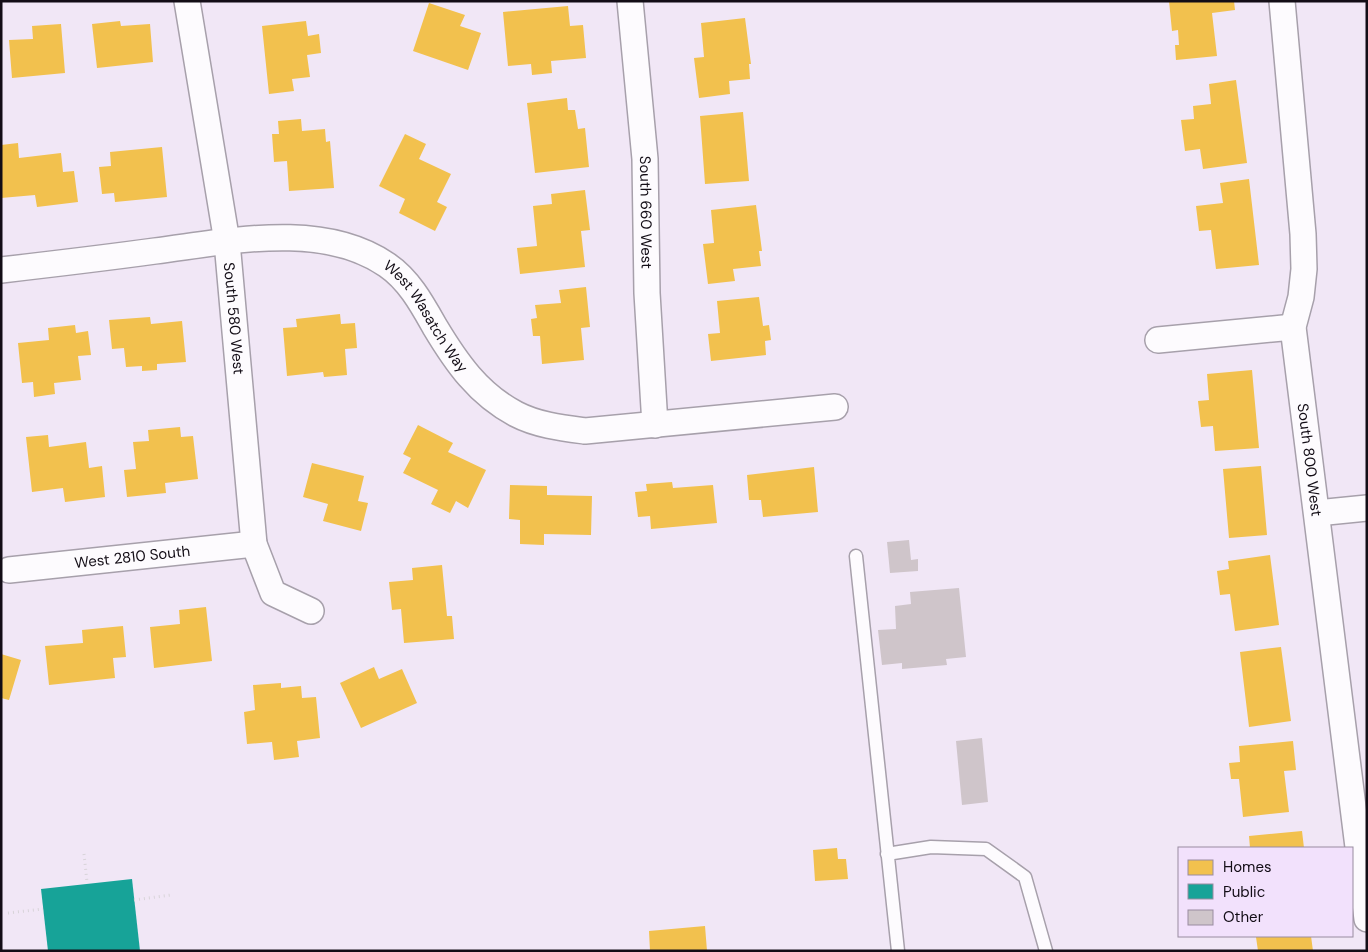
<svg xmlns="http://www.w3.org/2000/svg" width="1368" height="952" font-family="'DM Sans',sans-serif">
<rect width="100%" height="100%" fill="#f1e7f6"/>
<!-- homes -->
<path fill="#f2c14e" d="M1169,1h65l1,9 -23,3 5,43 -41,4 -1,-15h4l-1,-15 -6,1z
M429,3l36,12 -5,11 21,7 -13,37 -55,-19z
M568,6l2,20 13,-1 3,33 -35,3 1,12 -20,2 -1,-11 -23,2 -5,-54z
M745,18l6,46h-2l1,15 -21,2 1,13 -31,4 -5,-40 10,-1 -3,-34z
M120,21l1,5 29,-2 3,38 -56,6 -5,-44z
M306,21l2,15 11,-2 2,19 -14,2 3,22 -18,2 2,12 -25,3 -7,-68z
M61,24l4,49 -53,5 -3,-38 24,-1 -1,-13z
M1236,80l11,83 -44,6 -3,-20 -15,2 -4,-31 13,-1 -1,-13 18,-2 -2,-20z
M567,98l1,12h7l3,19 7,-1 4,39 -54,6 -8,-70z
M743,112l6,69 -44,3 -5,-68z
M301,119l1,12 23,-2 1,13 4,-1 4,47 -45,3 -2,-30 -13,1 -2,-28h7l-1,-13z
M405,134l21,10 -7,15 32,15 -14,28 10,5 -12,24 -36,-18 6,-14 -26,-13z
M18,143l1,15 42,-5 2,19 11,-1 4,31 -41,5 -2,-12 -34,3v-53z
M162,147l5,50 -52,5 -1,-9 -12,1 -3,-27 12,-1 -1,-14z
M1249,179l10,86 -43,4 -5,-39 -12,1 -3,-25 27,-3 -3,-20z
M585,190l5,40 -9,1 4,36 -65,7 -3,-26 20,-2 -4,-40 19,-2 -1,-10z
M756,205l6,46h-3l2,15 -28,3 2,12 -27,3 -5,-40 11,-1 -3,-33z
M586,287l4,40 -9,1 3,32 -42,4 -2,-28h-7l-2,-17 6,-1 -2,-13 26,-2 -2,-13z
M759,297l4,29 6,-1 2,15 -6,1 1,14 -55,6 -3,-27 12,-1 -3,-32z
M340,314l1,10 14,-1 2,25 -12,1 2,26 -23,2 -1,-5 -36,4 -4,-48 14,-1 -1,-8z
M150,317l1,7 31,-3 4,41 -29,2v6l-15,1v-5l-16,1 -2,-19 -12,1 -3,-29z
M75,325l1,8 12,-2 3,24 -13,1 3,24 -27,3 1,11 -21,3 -1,-15 -11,1 -4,-40 31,-3 -1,-12z
M1252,370l7,78 -44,3 -2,-25 -12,1 -3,-26 11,-1 -2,-26z
M418,425l35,18 -5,9 38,18 -18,38 -12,-7 -6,12 -19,-9 7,-14 -35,-17 8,-15 -8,-4z
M180,427l1,10 12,-1 5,43 -33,4 1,10 -39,4 -3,-27 12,-1 -3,-27 16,-1 -1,-11z
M48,435l1,12 37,-5 3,26 13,-2 3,31 -40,5 -2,-14 -31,4 -6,-55z
M312,463l52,13 -6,25 10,2 -7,28 -38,-10 5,-17 -25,-7z
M1261,466l6,69 -38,3 -6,-69z
M814,467l4,45 -55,5 -2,-17h-12l-2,-25z
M672,482l1,6 40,-3 4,38 -66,6 -1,-13 -12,1 -3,-25 12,-1 -1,-7z
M510,485l37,1v9l45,1 -1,39 -47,-1v11l-24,-1v-24l-11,-1z
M1270,555l9,70 -44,6 -5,-37 -10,1 -3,-24 12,-2 -1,-8z
M442,565l5,51h5l2,23 -50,4 -3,-34 -9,1 -3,-28 24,-2 -1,-12z
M206,607l6,54 -58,7 -4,-41 30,-3 -1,-14z
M123,626l3,31 -13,1 2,20 -66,7 -4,-39 38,-3 -1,-13z
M1281,647l10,74 -42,6 -9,-75z
M1,654l20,6 -12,40 -8,-2z
M374,667l5,12 23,-10 15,34 -56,25 -21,-45z
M281,683v5l20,-2 1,12 14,-1 4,41 -23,3 2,16 -25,3 -2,-18 -25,2 -3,-32 11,-2 -2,-25z
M1293,741l3,29 -12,1 5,41 -46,5 -4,-38h-8l-2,-16 11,-1 -1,-16z
M1302,831l2,17h-54l-1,-12z
M837,848l1,11h8l2,20 -33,2 -2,-31z
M705,926l2,25h-57l-1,-20z
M1264,936h47l2,15h-55l-2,-14z"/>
<!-- public -->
<path fill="#17a398" d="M132,879l8,72h-92l-7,-62z"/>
<!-- building -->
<path fill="#cfc5ca" d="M909,540l2,20 7,-1v12l-28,2 -3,-31z
M959,588l7,69 -20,2 1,6 -45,4v-6l-20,2 -4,-35 18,-1 -1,-23 16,-2 -1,-12z
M982,738l6,64 -26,3 -6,-64z"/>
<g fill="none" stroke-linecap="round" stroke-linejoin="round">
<!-- lane casing -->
<g stroke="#a7a0ab" stroke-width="15">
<path id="lane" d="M856,556l42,395
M887,854l44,-7 55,2 39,28 21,74"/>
</g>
<!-- street casing -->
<g stroke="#a7a0ab" stroke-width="28">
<g id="street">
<path id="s1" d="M187,1l40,241 27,302 19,49 38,18"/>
<path id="s2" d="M630,1l15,158 2,134 8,132"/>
<path id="s3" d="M1282,1l21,233 1,35 -3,28 -8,30 74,592"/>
<path id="s4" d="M1,270c52,-6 103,-12 154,-19 72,-9 167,-31 232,14 22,15 35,39 48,62 21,35 43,67 81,87 21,11 46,14 69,17l250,-24"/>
<path d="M1158,340l135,-13"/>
<path d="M1317,513l50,-5"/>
<path id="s5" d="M9,570l245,-26"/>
</g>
</g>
<!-- path -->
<path stroke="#d8d4d9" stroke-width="3" stroke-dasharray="1 4" stroke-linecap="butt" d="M84,854l3,28
M134,900l37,-5
M8,913l35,-4"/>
<!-- lane -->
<use href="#lane" stroke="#fdfbfe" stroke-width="12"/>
<!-- street -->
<use href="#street" stroke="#fdfbfe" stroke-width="25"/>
</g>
<g text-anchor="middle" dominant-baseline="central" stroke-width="5" stroke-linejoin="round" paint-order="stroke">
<!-- street labels -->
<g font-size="15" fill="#130d16" stroke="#f2e1fc">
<text stroke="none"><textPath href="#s2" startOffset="212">South 660 West</textPath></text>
<text stroke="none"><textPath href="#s1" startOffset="321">South 580 West</textPath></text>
<text stroke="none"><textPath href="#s4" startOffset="458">West Wasatch Way</textPath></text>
<text stroke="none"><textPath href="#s3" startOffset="462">South 800 West</textPath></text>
<text stroke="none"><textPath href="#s5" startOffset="124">West 2810 South</textPath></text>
</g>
</g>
<!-- border -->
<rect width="1368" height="952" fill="none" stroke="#130d16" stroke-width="5"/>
<!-- legend -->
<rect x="1178" y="847" width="175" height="90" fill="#f2e1fc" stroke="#998ca0"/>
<rect x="1188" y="860" width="25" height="15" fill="#f2c14e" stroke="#998ca0"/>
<text x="1223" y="872" font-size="15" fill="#130d16">Homes</text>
<rect x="1188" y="884" width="25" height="15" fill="#17a398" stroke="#998ca0"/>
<text x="1223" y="897" font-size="15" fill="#130d16">Public</text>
<rect x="1188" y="910" width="25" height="15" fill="#cfc5ca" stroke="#998ca0"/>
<text x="1223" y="922" font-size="15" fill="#130d16">Other</text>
</svg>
